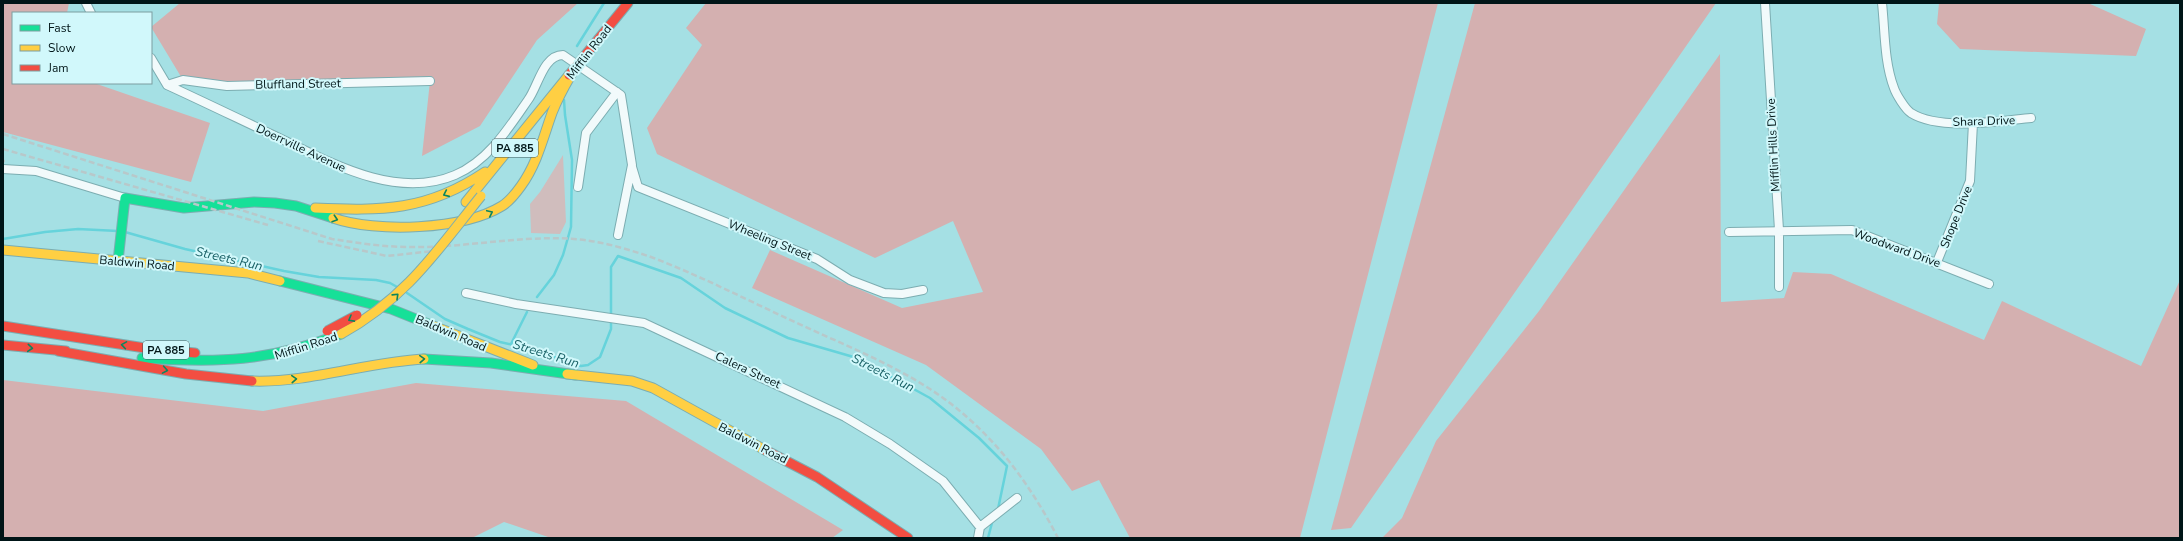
<svg xmlns="http://www.w3.org/2000/svg" width="2183" height="541" font-family="'Nunito Sans',sans-serif">
<rect width="100%" height="100%" fill="#a5e0e4"/>
<!-- green -->
<path fill="#d0bdbd" d="M563,155l3,67 -6,12 -29,-1 -1,-29 10,-12z"/>
<!-- forest -->
<path fill="#d4b0b0" d="M3,3h66l-2,10h-54v70h81l116,40 -19,59 -188,-50z
M180,3h398l-41,37 -57,86 -58,30 8,-75 -203,5 -44,-6 -32,-53z
M706,3h732l-138,535h-170l-31,-58 -27,11 -31,-42 -115,-84 -174,-77 18,-38 132,58 81,-16 -30,-71 -78,37 -218,-104 -10,-26 55,-83 -16,-17z
M1475,3h241l-365,525 -20,2z
M1939,3h149l58,26 -10,27 -176,-7 -23,-25z
M1720,54l1,248 63,-4 9,-26 38,2 153,66 18,-39 139,65 39,-86v258h-798l20,-20 34,-77 103,-130z
M3,380l260,31 153,-28 210,18 217,129 -11,8h-281l-47,-16 -32,16h-469z"/>
<g fill="none" stroke-linecap="round" stroke-linejoin="round">
<!-- stream -->
<path stroke="#66d3db" stroke-width="2.5" d="M577,46l27,-43
M125,232l60,17 99,22 35,6 57,3 14,3 9,5
M3,239l42,-7 33,-3 40,2
M407,293l38,26 23,10 32,13 36,8 37,14 8,2 7,-1 12,-8 11,-28v-62l7,-11 63,22 44,30 63,30 69,20 73,40 49,40 28,28 -9,43
M537,297l17,-22 9,-20 8,-28 1,-67 -7,-45 -1,-15
M511,344l16,-32
M988,538l5,-19"/>
<!-- street casing -->
<g stroke="#7cadb1" stroke-width="10">
<path id="street" d="M86,3l5,10
M1765,3l14,227v57
M1882,3c3,27 2,59 12,85 2,6 11,21 17,25 29,18 88,8 120,5
M151,58l16,27c35,16 70,33 104,49 55,26 123,67 184,41 33,-14 53,-46 73,-75 10,-13 15,-45 35,-45l58,40 11,70 -14,70
M167,85l16,-5 44,6 203,-5
M632,167l6,20 179,72 33,21 34,13 18,1 21,-4
M3,169l33,2 89,27
M578,187l8,-54 31,-41
M1729,232l123,-2 137,54
M1937,262l33,-81 3,-58
M466,293l50,11 128,19 201,94 45,27 53,37 37,46 -2,11
M980,527l37,-29"/>
</g>
<!-- fast casing -->
<g stroke="#7cadb1" stroke-width="11">
<path id="fast" d="M125,198l59,10 70,-6 21,1 21,3 37,12
M118,261l7,-63
M280,281l111,28 40,16
M142,358c77,5 126,4 199,-24
M424,359l67,4 85,12"/>
</g>
<!-- slow casing -->
<g stroke="#7cadb1" stroke-width="11">
<path id="slow" d="M466,202l103,-127
M315,208c67,3 112,3 170,-36
M333,218c43,15 130,12 169,-12 8,-5 14,-13 19,-20 16,-22 22,-48 31,-73 5,-13 12,-26 19,-38
M3,250l245,23 32,8
M431,325l102,40
M567,374l65,7 21,7 112,62
M252,381c58,2 114,-19 172,-22"/>
</g>
<!-- jam casing -->
<g stroke="#7cadb1" stroke-width="11">
<path id="jam" d="M569,75l59,-72
M3,326l142,22 50,5
M3,345l63,6
M58,351l128,23 66,7
M765,450l52,27 91,61"/>
</g>
<!-- street -->
<use href="#street" stroke="#f2fafb" stroke-width="8"/>
<!-- fast -->
<use href="#fast" stroke="#16e098" stroke-width="9"/>
<!-- slow -->
<use href="#slow" stroke="#ffcf43" stroke-width="9"/>
<!-- jam -->
<use href="#jam" stroke="#f24e42" stroke-width="9"/>
<!-- rail -->
<path stroke="#b8c8ca" stroke-width="2.5" stroke-dasharray="6 3" stroke-linecap="butt" d="M3,134l329,105c26,4 52,8 78,8 55,1 110,-12 164,-8 27,2 53,10 77,18 50,19 98,44 146,66 45,21 91,39 133,66 57,37 97,89 128,149
M3,149l265,76
M3,161h2
M318,241l69,15 47,-5"/>
<!-- slow-bridge casing -->
<g stroke="#7cadb1" stroke-width="11" stroke-linecap="butt">
<path id="slow-bridge" d="M341,334c65,-36 95,-82 140,-138"/>
</g>
<!-- jam-bridge casing -->
<g stroke="#7cadb1" stroke-width="11" stroke-linecap="butt">
<path id="jam-bridge" d="M327,331l30,-16"/>
</g>
<!-- slow-bridge -->
<use href="#slow-bridge" stroke="#ffcf43" stroke-width="9"/>
<!-- jam-bridge -->
<use href="#jam-bridge" stroke="#f24e42" stroke-width="9"/>
</g>
<!-- one-way arrows -->
<defs><path id="oneway-chevron" d="M-2-3.5L2.5 0L-2 3.5" fill="none" stroke-width="1.6" stroke-linecap="round" stroke-linejoin="round"/></defs>
<g stroke="#0c855e">
<use href="#oneway-chevron" transform="translate(446 194) rotate(156)"/>
<use href="#oneway-chevron" transform="translate(490 213) rotate(-25)"/>
<use href="#oneway-chevron" transform="translate(335 219) rotate(18)"/>
<use href="#oneway-chevron" transform="translate(396 296) rotate(-44)"/>
<use href="#oneway-chevron" transform="translate(351 319) rotate(151)"/>
<use href="#oneway-chevron" transform="translate(124 345) rotate(-171)"/>
<use href="#oneway-chevron" transform="translate(30 348) rotate(5)"/>
<use href="#oneway-chevron" transform="translate(422 359) rotate(-3)"/>
<use href="#oneway-chevron" transform="translate(165 370) rotate(10)"/>
<use href="#oneway-chevron" transform="translate(294 379) rotate(-4)"/>
</g>
<g text-anchor="middle" dominant-baseline="central" stroke-width="4" stroke-linejoin="round" paint-order="stroke">
<!-- shield labels -->
<g fill="#d1f8fb" stroke="#3f595b" stroke-width="1">
<rect x="492" y="139" width="46" height="18" rx="3"/>
<rect x="143" y="341" width="46" height="18" rx="3"/>
</g>
<g font-size="11" font-weight="bold" fill="#001517">
<text x="515" y="148">PA 885</text>
<text x="166" y="350">PA 885</text>
</g>
<!-- street labels -->
<g font-size="12" fill="#001517" stroke="#d1f8fb">
<text transform="translate(589 52) rotate(-52)">Mifflin Road</text>
<text transform="translate(298 84) rotate(-1)">Bluffland Street</text>
<text transform="translate(1984 121) rotate(-2)">Shara Drive</text>
<text transform="translate(1773 145) rotate(-93)">Mifflin Hills Drive</text>
<text transform="translate(301 148) rotate(25)">Doerrville Avenue</text>
<text transform="translate(1956 217) rotate(-68)">Shope Drive</text>
<text transform="translate(770 240) rotate(22)">Wheeling Street</text>
<text transform="translate(1897 248) rotate(20)">Woodward Drive</text>
<text transform="translate(137 263) rotate(5)">Baldwin Road</text>
<text transform="translate(451 333) rotate(23)">Baldwin Road</text>
<text transform="translate(306 346) rotate(-18)">Mifflin Road</text>
<text transform="translate(748 370) rotate(25)">Calera Street</text>
<text transform="translate(753 443) rotate(27)">Baldwin Road</text>
</g>
<!-- water labels -->
<g font-size="13" font-style="italic" fill="#196166" stroke="#d1f8fb">
<text transform="translate(229 259) rotate(13)">Streets Run</text>
<text transform="translate(546 354) rotate(17)">Streets Run</text>
<text transform="translate(883 373) rotate(27)">Streets Run</text>
</g>
</g>
<!-- border -->
<rect width="2183" height="541" fill="none" stroke="#001517" stroke-width="8"/>
<!-- legend -->
<rect x="12" y="12" width="140" height="72" fill="#d1f8fb" stroke="#7d9da0"/>
<rect x="20" y="25" width="20" height="6" fill="#16e098" stroke="#7d9da0"/>
<text x="48" y="32" font-size="12" fill="#001517">Fast</text>
<rect x="20" y="45" width="20" height="6" fill="#ffcf43" stroke="#7d9da0"/>
<text x="48" y="52" font-size="12" fill="#001517">Slow</text>
<rect x="20" y="65" width="20" height="6" fill="#f24e42" stroke="#7d9da0"/>
<text x="48" y="72" font-size="12" fill="#001517">Jam</text>
</svg>
